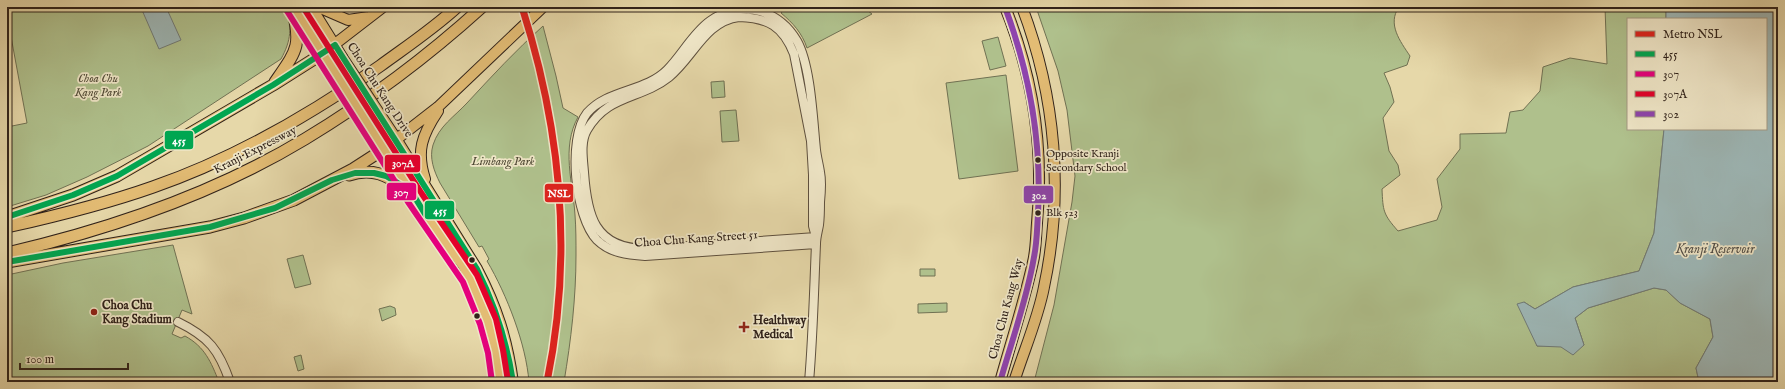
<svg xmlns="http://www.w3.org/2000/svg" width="1785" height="389" font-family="'IM FELL English',serif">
<rect width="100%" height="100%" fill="#e6d8a9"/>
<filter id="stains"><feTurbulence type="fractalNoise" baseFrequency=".005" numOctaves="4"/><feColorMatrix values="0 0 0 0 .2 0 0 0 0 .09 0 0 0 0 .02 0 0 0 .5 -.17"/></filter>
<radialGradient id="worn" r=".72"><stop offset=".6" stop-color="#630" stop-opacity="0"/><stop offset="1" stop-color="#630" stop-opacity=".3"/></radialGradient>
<!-- green -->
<path fill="#afc08c" stroke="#707153" d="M7,7h277c9,19 7,34 -3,52l-133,87 -61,31 -41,18 -39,12v-80l20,-4 -20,-108z
M786,7h77l9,7 -65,34c-5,-15 -14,-25 -26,-35z
M1036,7h363c-12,17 1,34 11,49l-3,9 -23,8 6,14 4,15 -11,16 6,33 9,14 2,10 -18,14c1,22 1,25 16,42l39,-11 5,-13 -5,-28 23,-30v-15l46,-1 4,-21 13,-2 17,-19 3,-24 27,-9 37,6 -2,-57h61v12h-38v110h36l-10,104 -15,38 -66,16 -38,22 -11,-7 13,44 47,-1 -9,-27 13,-10 66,-20 12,2 14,13 30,16 3,18 -17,31 3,14h-665l20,-77 18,-103 3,-26 -8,-66 -9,-39z
M543,26l13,50 7,32 15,9c-17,31 -5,66 -3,98 1,13 1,27 1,40 0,43 -5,85 -12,127h-35c-3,-38 -22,-87 -42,-121l2,-2 -7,-13 -3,1 -39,-64c-6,-12 -11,-25 -7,-38 6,-19 21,-28 34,-42 25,-27 49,-53 76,-77z
M998,37l8,29 -16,4 -8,-29z
M1006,75l12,96 -59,8 -13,-96z
M724,81l1,16 -13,1 -1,-16z
M736,110l3,31 -17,1 -2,-31z
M173,245l19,69 -10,-4 -10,24 9,4 4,-2c20,11 26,26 34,46h-212v-107l56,-12z
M303,255l8,29 -16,4 -8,-29z
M920,269h15v7h-15z
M947,303v9l-29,1v-9z
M390,306l5,2 1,7 -14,6 -3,-12z
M301,355l3,14 -6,2 -4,-14z"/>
<!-- water -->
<path fill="#9db6b5" stroke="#717b77" d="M149,7h17l15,33 -22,9 -17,-39z
M1666,7h112v375h-79l-3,-14 17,-31 -3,-18 -30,-16 -14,-13 -12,-2 -66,20 -13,10 9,27 -11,10 -12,-8 -24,-1 -20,-42 7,-2 11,7 38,-22 66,-16 15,-38 10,-104h102v-110h-100z"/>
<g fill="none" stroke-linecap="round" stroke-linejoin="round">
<!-- minor casing -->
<g stroke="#5e503e" stroke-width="10">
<path id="minor" d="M739,17c29,1 44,9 55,37l17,87 2,34v51l3,11 -171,12c-51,-1 -58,-34 -61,-77 -1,-13 -4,-30 3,-42 21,-36 53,-30 82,-53 24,-19 36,-56 70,-60z
M178,322c31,15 41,28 52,60
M809,382c4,-46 5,-92 7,-138 0,-7 2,-13 3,-19 1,-8 1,-16 1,-23 1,-10 2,-20 0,-30 -1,-7 -3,-14 -4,-22 -3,-29 -5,-84 -19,-109 -8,-14 -21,-25 -37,-30 -17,-4 -36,0 -50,10 -17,12 -28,34 -43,49 -22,22 -59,19 -80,43 -20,26 -12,104 10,127 13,13 31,15 48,16l171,-12"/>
</g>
<!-- major casing -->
<g stroke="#30221a" stroke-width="12">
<path id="major" d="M294,7l36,59
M311,7l31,50
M318,7l30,13 21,-3
M322,54l61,-47
M393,134l84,135c20,38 30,70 36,113
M380,144l46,72 37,49 9,16 20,53 8,48
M384,149l54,-42 105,-100
M425,179c-9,-28 -3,-44 13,-68
M1000,382c11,-40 24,-79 33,-120 3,-12 3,-26 4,-39 7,-74 -4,-147 -32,-216
M1014,382c10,-32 24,-63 30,-95 20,-94 12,-190 -22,-280"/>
</g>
<!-- highway casing -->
<g stroke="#30221a" stroke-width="13">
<path id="highway" d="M275,82c22,-32 27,-36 17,-75
M349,175c26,-9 41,3 62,16
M7,217l66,-22 44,-19 156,-91 49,-31
M7,227c49,-11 98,-23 146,-40 81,-28 157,-72 227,-121 26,-19 53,-37 77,-59
M7,253c104,-24 207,-59 298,-114 63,-38 123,-83 177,-132
M7,262l203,-35 34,-9 50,-18 59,-31 31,-20"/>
</g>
<!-- minor -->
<use href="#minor" stroke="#efe6c7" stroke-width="8"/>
<!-- major -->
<use href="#major" stroke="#e3bc74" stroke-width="10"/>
<!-- highway -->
<use href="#highway" stroke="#e3bc74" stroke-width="11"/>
<!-- major-bridge casing -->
<g stroke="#30221a" stroke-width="12" stroke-linecap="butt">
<path id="major-bridge" d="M342,57l51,77
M330,66l50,78"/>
</g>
<!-- major-bridge -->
<use href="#major-bridge" stroke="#e3bc74" stroke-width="10"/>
<!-- bus-1 casing -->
<g stroke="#efe6c7" stroke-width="9">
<path id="bus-1" d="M7,217l66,-22 44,-19 156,-91 62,-40 142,224c18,36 30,73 36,113
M7,262l203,-35 65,-19 57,-28 23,-7h19l12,3 25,15 14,23"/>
</g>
<!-- bus-2 casing -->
<g stroke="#efe6c7" stroke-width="9">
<path id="bus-2" d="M287,11l121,191 55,80 17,42 8,29 4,29"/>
</g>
<!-- bus-3 casing -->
<g stroke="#efe6c7" stroke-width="9">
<path id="bus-3" d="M303,7l119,187 55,81 19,44 7,31 5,31"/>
</g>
<!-- bus-4 casing -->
<g stroke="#efe6c7" stroke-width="9">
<path id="bus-4" d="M1000,382c12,-42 27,-83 34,-125 3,-14 3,-29 4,-43 4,-72 -8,-140 -33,-207"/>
</g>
<!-- bus-1 -->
<use href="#bus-1" stroke="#00a651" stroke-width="6"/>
<!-- bus-2 -->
<use href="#bus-2" stroke="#e5007d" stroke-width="6"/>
<!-- bus-3 -->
<use href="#bus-3" stroke="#e4002b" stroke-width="6"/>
<!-- bus-4 -->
<use href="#bus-4" stroke="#8e44ad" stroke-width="6"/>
<!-- metro-1 casing -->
<g stroke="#efe6c7" stroke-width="10">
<path id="metro-1" d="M522,7c39,122 51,249 25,375"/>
</g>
<!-- metro-1 -->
<use href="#metro-1" stroke="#dc241f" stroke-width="7"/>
</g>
<!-- markers -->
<g fill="#30221a" stroke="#efe6c7" stroke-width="1.5">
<circle cx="1038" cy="160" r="3.5"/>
<circle cx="1038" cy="213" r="3.5"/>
<circle cx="472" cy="260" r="3.5"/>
<circle cx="477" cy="316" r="3.5"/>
</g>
<g fill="#8f2418" stroke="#efe6c7" stroke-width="1.5">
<circle cx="94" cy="312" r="4"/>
<path d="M742 321h4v4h4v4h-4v4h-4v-4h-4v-4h4z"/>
</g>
<g text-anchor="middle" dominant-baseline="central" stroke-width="3.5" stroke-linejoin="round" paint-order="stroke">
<!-- bus labels -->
<g font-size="11" fill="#30221a" stroke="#efe6c7" text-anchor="start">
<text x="1046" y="154">Opposite Kranji<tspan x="1046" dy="14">Secondary School</tspan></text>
<text x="1046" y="213">Blk 523</text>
</g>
<!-- park labels -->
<g font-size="12" font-style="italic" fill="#504a36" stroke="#efe6c7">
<text x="98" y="78">Choa Chu<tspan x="98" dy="14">Kang Park</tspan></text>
<text x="503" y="161">Limbang Park</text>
</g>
<!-- street labels -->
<g font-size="12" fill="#30221a" stroke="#efe6c7">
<text transform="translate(380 90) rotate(57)">Choa Chu Kang Drive</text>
<text transform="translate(255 150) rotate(-27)">Kranji Expressway</text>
<text transform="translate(696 239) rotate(-4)">Choa Chu Kang Street 51</text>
<text transform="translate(1006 309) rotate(-75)">Choa Chu Kang Way</text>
</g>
<!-- poi labels -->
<g font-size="12" font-weight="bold" fill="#30221a" stroke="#efe6c7" text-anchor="start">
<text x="102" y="305">Choa Chu<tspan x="102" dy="14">Kang Stadium</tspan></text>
<text x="753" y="320">Healthway<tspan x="753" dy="14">Medical</tspan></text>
</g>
<!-- water labels -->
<g font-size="13" font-style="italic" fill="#514e48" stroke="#efe6c7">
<text x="1715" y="249">Kranji Reservoir</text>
</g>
</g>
<g stroke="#efe6c7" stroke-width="1.5">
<rect x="164" y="130" width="30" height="20" rx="4" fill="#00a651"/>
<rect x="384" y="154" width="37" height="19" rx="4" fill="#e4002b"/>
<rect x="386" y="182" width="31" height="19" rx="4" fill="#e5007d"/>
<rect x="544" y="183" width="30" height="20" rx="4" fill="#dc241f"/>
<rect x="1023" y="185" width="31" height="19" rx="4" fill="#8e44ad"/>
<rect x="424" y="200" width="31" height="20" rx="4" fill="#00a651"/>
</g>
<g font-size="11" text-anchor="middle" font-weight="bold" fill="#fff">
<text x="179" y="144">455</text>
<text x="403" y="167">307A</text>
<text x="401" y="196">307</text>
<text x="559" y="197">NSL</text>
<text x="1039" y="199">302</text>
<text x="440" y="214">455</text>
</g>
<!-- margin -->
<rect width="1785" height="389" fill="none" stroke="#e6d8a9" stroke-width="24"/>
<rect x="8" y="8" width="1769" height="373" fill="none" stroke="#30221a" stroke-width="2"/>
<rect x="12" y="12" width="1761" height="365" fill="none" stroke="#30221a"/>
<!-- legend -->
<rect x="1627" y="18" width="140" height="112" fill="#efe6c7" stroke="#a39882"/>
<rect x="1635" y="31" width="20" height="6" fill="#dc241f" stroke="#a39882"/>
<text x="1663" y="38" font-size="12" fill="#30221a">Metro NSL</text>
<rect x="1635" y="51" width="20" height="6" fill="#00a651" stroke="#a39882"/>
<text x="1663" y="58" font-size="12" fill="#30221a">455</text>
<rect x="1635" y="71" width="20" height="6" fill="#e5007d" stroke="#a39882"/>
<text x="1663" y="78" font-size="12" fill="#30221a">307</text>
<rect x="1635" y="91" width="20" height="6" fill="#e4002b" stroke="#a39882"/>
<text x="1663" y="98" font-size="12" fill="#30221a">307A</text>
<rect x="1635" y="111" width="20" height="6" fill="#8e44ad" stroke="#a39882"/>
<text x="1663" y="118" font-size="12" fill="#30221a">302</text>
<!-- scale -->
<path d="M20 363v6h108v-6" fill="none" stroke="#30221a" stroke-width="2"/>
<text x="26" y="363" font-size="12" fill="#30221a" stroke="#efe6c7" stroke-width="3" paint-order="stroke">100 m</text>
<rect width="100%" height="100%" filter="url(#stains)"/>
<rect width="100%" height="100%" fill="url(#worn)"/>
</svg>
